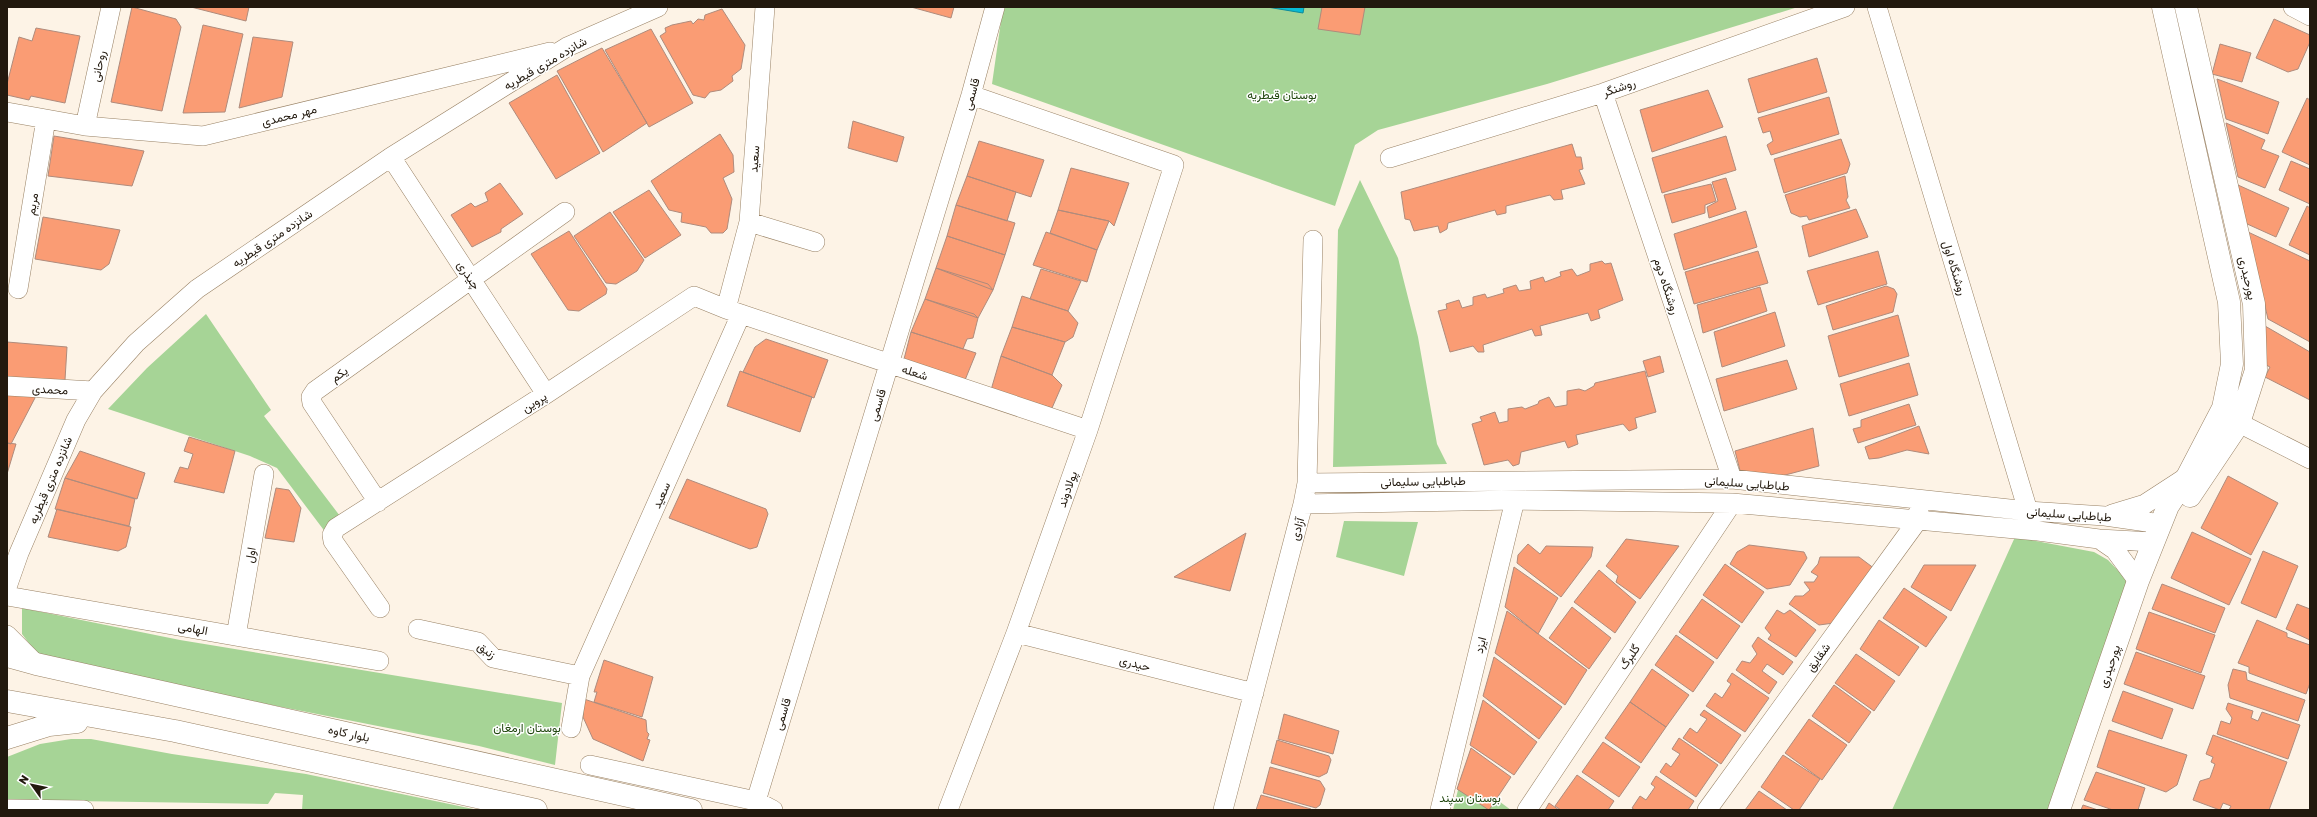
<svg xmlns="http://www.w3.org/2000/svg" width="2317" height="817" font-family="'Golos Text',Vazirmatn,sans-serif">
<rect width="100%" height="100%" fill="#fdf3e6"/>
<!-- green -->
<path fill="#a6d496" d="M1003,7h795l-251,77 -169,46 -23,15 -20,61 -343,-122z
M1360,180l38,78 20,79 19,107 10,20 -114,3 5,-237z
M206,314l65,96 -7,6 79,104 -17,13 -49,-65 -27,-12 -142,-47 39,-41z
M1344,521l74,1 -14,54 -68,-19z
M2015,537l79,15 14,8 20,21 -78,229h-158z
M22,608l158,32 382,63 -7,62 -76,-19 -354,-70 -88,-22 -15,-20z
M71,739h20l81,15 134,20 172,36h-176l1,-15 -28,-2 -7,11 -261,-4v-43l33,-13z
M1462,774l49,36h-58z"/>
<!-- water -->
<path fill="#08bbd4" stroke="#108a99" d="M1267,7h37l-1,6z"/>
<!-- building -->
<path fill="#fa9c74" stroke="#af8b7c" d="M132,7l44,12 5,8 -19,84 -51,-9z
M191,7h58l-3,14z
M911,7h43l-3,11z
M1322,7h43l-5,28 -42,-6z
M722,9l23,36 -4,24 -9,7 1,5 -12,9 -11,2 -5,6 -12,-3 -33,-59 6,-4 -1,-4 7,-3 19,-4 2,3 5,-5 6,1 1,-5z
M2274,19l36,16v7l-12,27 -10,3 -32,-14z
M203,25l40,9 -18,78 -42,1z
M36,28l44,8 -15,67 -34,-7 -2,4 -22,-5v-11l12,-47 13,4z
M651,29l42,74 -44,24 -44,-77z
M253,37l40,5 -11,55 -43,11z
M2220,44l31,9 -9,29 -30,-8z
M602,48l45,75 -44,29 -46,-81z
M1817,58l10,34 -69,21 -10,-34z
M557,75l43,78 -44,26 -47,-76z
M2217,79l62,23 -11,32 -42,-15z
M1708,90l15,37 -71,25 -12,-42z
M1829,97l10,37 -68,21 -4,-10 6,-4 -3,-10 -7,2 -5,-15z
M2307,98l3,2v65l-28,-13z
M853,121l51,16 -7,25 -49,-14z
M2226,123l39,17 -4,9 18,7 -14,32 -27,-11z
M720,134l13,21 1,17 -11,6 9,21 -5,30 -4,4h-12l-5,-6 -25,-5 1,-9 -13,-3 -18,-29z
M54,136l90,15 -12,35 -84,-10z
M1726,136l10,34 -74,23 -10,-35z
M1841,139l9,25 -3,9 -63,20 -10,-34z
M979,141l65,19 -13,37 -64,-21z
M1572,144l4,13h5l2,12 -4,1 6,14 -24,6 2,9 -9,1 -4,-5 -44,11v7l-9,2 -2,-5 -47,13 -1,6 -7,4 -2,-7 -24,5 -4,-11 -5,-1 -4,-27z
M2291,161l19,8v35l-31,-14z
M1071,168l58,15 -15,43 -5,-5 -51,-11z
M967,176l49,16 -9,29 -51,-16z
M1845,176l3,21 -2,3 4,8 -41,12 -2,-4 -7,1 -9,-4 -6,-18z
M1726,178l10,31 -27,9 -2,-11 11,-6 -6,-19z
M500,183l23,31 -22,15v3l-29,15 -21,-32 20,-12 4,4 13,-6 -3,-8z
M1711,184l5,17 -11,4v8l-33,10 -8,-28z
M2238,185l51,23 -13,29 -31,-14z
M649,190l32,45 -36,23 -32,-46z
M956,205l59,18 -10,32 -58,-19z
M2307,206l3,2v47l-21,-10z
M1856,209l12,28 -59,20 -7,-31z
M1058,210l51,11 -12,29 -47,-17z
M1746,211l11,36 -73,23 -10,-36z
M610,212l34,48 -7,11 -21,13 -10,-1 -32,-47z
M43,217l77,13 -11,34 -8,6 -66,-11z
M569,231l38,58 -1,5 -27,17 -11,-1 -37,-56z
M1046,232l51,18 -10,32 -54,-17z
M2248,232l62,29v81l-42,-23z
M947,236l58,19 -12,35 -57,-22z
M1758,251l10,32 -74,21 -9,-32z
M1878,251l9,33 -69,21 -11,-34z
M1602,261l3,3 6,-1 12,37 -25,10 2,8 -9,3 -3,-8 -48,13 2,9 -7,1 -3,-7 -49,16 1,7h-6l-5,-6 -23,6 -12,-41 9,-2 -1,-5 13,-4 3,8 11,-3v-8l12,-3 2,4 17,-5 -1,-4 13,-4 3,6 12,-2 -1,-8 13,-4 2,5 16,-6 -1,-4 12,-3 5,7 13,-5v-7z
M936,268l52,16 5,6 -15,28 -53,-19z
M1041,269l40,12 -13,30 -38,-12z
M1886,286l8,3 3,5 -4,18 -60,18 -7,-24z
M1760,287l7,24 -64,22 -6,-28z
M1022,296l46,15 10,12 -5,14 -8,5 -53,-15z
M925,299l49,15 4,4 -5,20 -6,1 -4,10 -52,-17z
M1775,312l10,34 -63,21 -8,-35z
M1898,315l11,41 -70,21 -11,-41z
M2265,326l45,26v48l-45,-23 5,-10 -8,-4z
M1012,327l53,15 -13,33 -51,-19z
M911,332l65,21 -13,32 -60,-22z
M766,339l62,21 -14,38 -71,-26 12,-25z
M7,342l60,5 -2,33 -58,-2z
M1001,356l51,19 10,10 -10,23 -61,-18z
M1660,356l4,16 -16,5 -5,-16z
M1787,360l10,29 -73,22 -8,-32z
M1909,363l9,32 -69,21 -9,-32z
M740,371l72,26 -12,35 -73,-26z
M1645,371l11,41 -21,6 2,10 -8,3 -6,-7 -47,11 2,9 -10,4 -3,-7 -44,11 -2,12 -6,2 -5,-6 -24,5 -12,-41 10,-3 -2,-4 15,-5 4,11 9,-2v-12l14,-2 3,2 13,-5 1,-3 10,-4 6,10 12,-2v-14l12,-2 6,2 9,-5 1,-3z
M7,393l29,3 -25,48 -4,-1z
M1909,404l7,21 -58,18 -5,-14 8,-2v-7z
M1919,426l10,28 -22,-4 -28,8 -10,1 -4,-12z
M1813,428l6,38 -75,20 -9,-35z
M189,437l46,14 -11,42 -50,-11 6,-15 8,2 5,-15 -9,-3z
M7,443l9,1 -9,30z
M80,451l65,22 -8,26 -72,-21z
M2228,476l50,27 -27,52 -50,-27z
M65,478l70,21 -6,27 -74,-17z
M687,479l79,30 2,5 -11,33 -7,2 -81,-31z
M276,488l13,2 12,18 -7,34 -29,-4z
M57,509l74,18 -5,20 -8,4 -70,-14z
M2192,532l59,27 -22,46 -58,-27z
M1246,533l-16,58 -56,-14z
M1626,539l53,7 -39,53 -24,-17 2,-6 -12,-10z
M1528,544l12,10 6,-8 47,1 -2,10 -30,40 -44,-34 1,-8z
M1749,545l55,7 3,6 -17,27 -23,4 -37,-25 7,-12z
M2263,551l35,15 -22,52 -35,-15z
M1820,557h39l16,12 -41,54 -15,2 -30,-21 6,-8h8l7,-6 -6,-8h10l4,-6 -7,-4 7,-8z
M1725,564l39,28 -22,31 -39,-28z
M1924,565h52l-25,46 -40,-24z
M1514,567l44,31 -20,36 -33,-27z
M1599,570l37,32 -21,31 -41,-31z
M2162,584l63,24 -10,25 -63,-24z
M1904,588l43,29 -21,30 -43,-29z
M1702,599l38,27 -23,33 -38,-27z
M2297,604l13,5v31l-24,-11z
M1572,607l39,31 -22,31 -40,-31z
M1777,610l7,4 6,-4 26,20 -20,27 -28,-18 3,-4 -6,-7z
M1507,611l80,59 -22,35 -70,-52z
M2149,612l66,23 -14,38 -65,-24z
M1879,620l40,27 -20,29 -39,-27z
M2257,620l30,13v4l23,8v38l-4,11 -57,-21v-6l-11,-4z
M1676,635l38,27 -21,30 -38,-27z
M1758,637l35,25 -10,13 -16,-11 -5,7 15,11 -8,12 -33,-24 6,-9 8,2 7,-9 -5,-8z
M2136,652l69,24 -12,33 -69,-25z
M1856,654l39,27 -21,30 -39,-28z
M1494,657l68,50 -23,32 -56,-43z
M604,660l49,17 -11,40 -48,-15 3,-10h-3z
M1652,669l37,26 -23,32 -36,-25z
M2233,669l13,3 1,8 58,20 -7,21 -68,-23 -2,-13z
M1732,673l37,25 -24,34 -39,-26 9,-13 7,5 9,-14 -4,-3z
M1834,685l37,27 -22,31 -37,-27z
M2123,691l50,18 -11,30 -50,-18z
M584,699l62,21 1,12 2,2 -2,5 3,1 -7,21 -50,-22 -10,-22z
M1483,700l54,42 -23,33 -44,-30z
M1630,702l36,25 -25,36 -36,-25z
M2228,703l25,8 -2,7 7,3 4,-9 38,13 -12,34 -71,-25 4,-13 9,3 2,-6 -6,-9z
M1704,710l37,25 -20,29 -38,-26 7,-10 7,5 10,-14 -7,-4z
M1284,714l55,17 -6,23 -55,-15z
M1809,719l38,26 -25,35 -37,-27z
M2109,730l78,25 -10,30 -11,7 -69,-25z
M2213,735l74,27 -18,48h-40l2,-4 -8,-3 -3,7 -27,-10 7,-19 10,-3 5,-14 -4,-2 2,-5 -7,-3z
M1679,738l39,27 -22,32 -36,-25 6,-9 5,4 9,-13 -8,-5z
M1277,740l52,16 2,4 -4,13 -8,4 -48,-14z
M1603,742l37,25 -21,30 -37,-25z
M1471,748l40,29 -22,33 -32,-21z
M1783,755l37,24 -21,31h-5l-33,-23z
M1270,767l50,14 5,8 -5,16 -4,3 -53,-15z
M2096,772l49,16 -7,22h-25l-29,-10z
M1577,775l37,26 -6,9h-47l-6,-4z
M1656,776l38,25 -6,9h-53l-3,-2 8,-12 6,4 9,-13 -4,-3z
M1759,791l28,19h-42z
M1261,795l50,14v1h-55z
M1549,803l10,7h-14z
M2083,805l15,5h-17z"/>
<g fill="none" stroke-linecap="round" stroke-linejoin="round">
<!-- minor casing -->
<g stroke="#998265" stroke-width="20">
<path id="minor" d="M1877,7l151,504v11
M2293,7l17,9
M1603,93l129,386
M7,112l78,14 118,10 347,-84
M85,126l26,-119
M391,157l155,237
M1390,158l213,-65 242,-86
M749,222l66,20
M18,289l28,-170
M726,309l23,-87 16,-215
M7,386l86,5
M2239,423l71,36
M1307,483l425,-4 296,32 77,5 56,8
M378,502l-66,-99 -1,-6 4,-6 250,-179
M1303,504l212,-4 217,3 306,28 61,8 54,3
M2112,514l33,-10 40,-26
M2099,539l16,11 23,31
M7,587l12,-34 57,-133 17,-29 43,-48 61,-54 194,-132 176,-110 91,-40
M7,596l372,65
M380,608l-47,-67 -1,-6 4,-7 210,-134 148,-98 32,13 362,121
M418,629l60,13 15,16 87,18
M1016,633l238,60
M7,635l29,29
M236,636l28,-162
M571,728l9,-52 161,-362
M590,765l166,36 17,9
M756,801l215,-706 24,-88
M7,809l77,1
M948,810l68,-177 72,-203 86,-265 -203,-70
M1223,810l80,-306 4,-21 6,-243
M1440,810l75,-310 1,-12
M1527,810l205,-307
M1707,810l211,-290 1,-10"/>
</g>
<!-- major casing -->
<g stroke="#998265" stroke-width="23">
<path id="major" d="M2186,7l68,297 2,66 -17,53 -49,73
M7,656l29,8 655,146
M7,701l168,30 361,79
M7,738l42,-13 28,-3
M2059,810l79,-229 30,-75 19,-29 36,-69 9,-44 -3,-62 -66,-295"/>
</g>
<!-- minor -->
<use href="#minor" stroke="#fff" stroke-width="19"/>
<!-- major -->
<use href="#major" stroke="#fff" stroke-width="22"/>
</g>
<g text-anchor="middle" dominant-baseline="central" stroke-width="3" stroke-linejoin="round" paint-order="stroke">
<!-- street labels -->
<g font-size="12" fill="#22190e" stroke="#fff">
<text transform="translate(545 63) rotate(-30)">شانزده متری قیطریه</text>
<text transform="translate(98 66) rotate(-78)">روحانی</text>
<text transform="translate(1619 87) rotate(-19)">روشنگر</text>
<text transform="translate(971 94) rotate(-74)">قاسمی</text>
<text transform="translate(289 115) rotate(-14)">مهر محمدی</text>
<text transform="translate(754 159) rotate(-86)">سعید</text>
<text transform="translate(32 204) rotate(-81)">مریم</text>
<text transform="translate(272 238) rotate(-34)">شانزده متری قیطریه</text>
<text transform="translate(1955 268) rotate(73)">روشنگاه اول</text>
<text transform="translate(469 275) rotate(57)">چیذری</text>
<text transform="translate(2248 278) rotate(77)">پورحیدری</text>
<text transform="translate(1667 286) rotate(72)">روشنگاه دوم</text>
<text transform="translate(915 372) rotate(18)">شعله</text>
<text transform="translate(339 374) rotate(-35)">یکم</text>
<text transform="translate(50 389) rotate(3)">محمدی</text>
<text transform="translate(534 402) rotate(-33)">پروین</text>
<text transform="translate(877 405) rotate(-73)">قاسمی</text>
<text transform="translate(50 480) rotate(-67)">شانزده متری قیطریه</text>
<text transform="translate(1423 481) rotate(-1)">طباطبایی سلیمانی</text>
<text transform="translate(1747 483) rotate(4)">طباطبایی سلیمانی</text>
<text transform="translate(1067 489) rotate(-71)">پولادوند</text>
<text transform="translate(661 495) rotate(-66)">سعید</text>
<text transform="translate(2069 514) rotate(4)">طباطبایی سلیمانی</text>
<text transform="translate(1297 529) rotate(-75)">آزادی</text>
<text transform="translate(250 555) rotate(-80)">اول</text>
<text transform="translate(193 628) rotate(10)">الهامی</text>
<text transform="translate(1480 645) rotate(-76)">ایزد</text>
<text transform="translate(487 650) rotate(37)">زنبق</text>
<text transform="translate(1629 657) rotate(-56)">گلبرگ</text>
<text transform="translate(1818 657) rotate(-54)">شقایق</text>
<text transform="translate(1135 663) rotate(14)">حیدری</text>
<text transform="translate(2109 666) rotate(-71)">پورحیدری</text>
<text transform="translate(782 714) rotate(-73)">قاسمی</text>
<text transform="translate(349 733) rotate(12)">بلوار کاوه</text>
</g>
<!-- park labels -->
<g font-size="12" fill="#20460e" stroke="#fff">
<text x="1282" y="94">بوستان قیطریه</text>
<text x="527" y="727">بوستان ارمغان</text>
<text x="1470" y="797">بوستان سپند</text>
</g>
</g>
<!-- border -->
<rect width="2317" height="817" fill="none" stroke="#22190e" stroke-width="16"/>
<!-- north arrow -->
<g transform="translate(32 785) rotate(303)" stroke="#ffffff" stroke-width="3" paint-order="stroke">
<path d="M0-3L7 15L0 10L-7 15Z" fill="#22190e"/>
<text y="-6" font-size="11" font-weight="bold" text-anchor="middle" fill="#22190e">N</text>
</g>
</svg>
